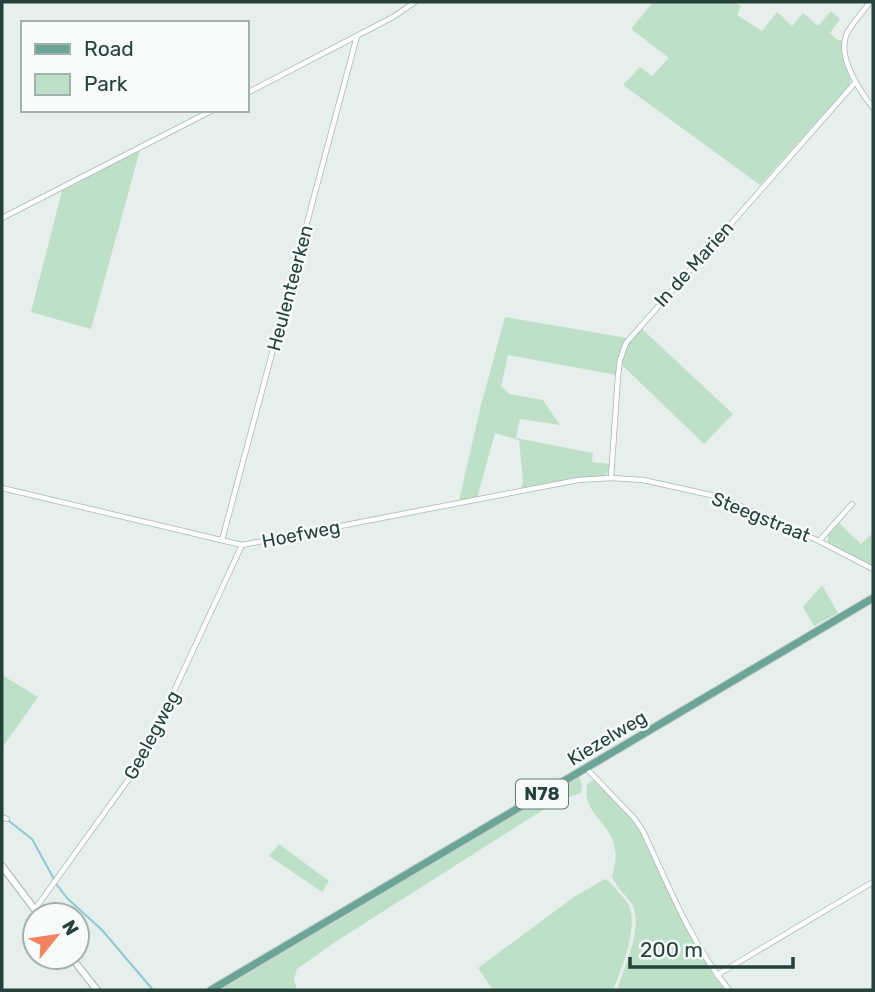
<svg xmlns="http://www.w3.org/2000/svg" width="875" height="992" font-family="Rubik,sans-serif">
<rect width="100%" height="100%" fill="#e6efeb"/>
<!-- green -->
<path fill="#bfe0c8" d="M653,2h81l7,4 -4,9 25,16 15,-19 15,14 11,-13 15,13 13,-15 9,8 -10,14 7,7 6,1 8,39 -3,7 -88,98 -137,-100 17,-18 12,9 17,-18 -38,-29z
M140,150l-49,179 -60,-17 31,-121z
M505,317l122,21 -6,12 -4,25 -109,-20 -7,31 8,8 34,6 17,25 -40,-6 -4,19 77,15 -1,9 18,2 -2,9 -4,3 -47,5 -36,8 2,-8 -4,-41 -24,-7 -18,65 -18,3 21,-92z
M640,327l93,87 -29,30 -83,-80 5,-18z
M838,522l23,22 12,-11v33l-45,-23v-10z
M822,585l16,28 -24,13 -11,-19z
M2,675l36,22 -36,51z
M579,777l3,8 -1,8 -24,8 -222,141 -38,27 -3,10 3,11h-77z
M594,780l38,39 9,13 55,115 29,43h-108c7,-22 27,-63 15,-86 -6,-9 -15,-16 -20,-27 2,-9 5,-19 3,-28 -4,-28 -33,-34 -28,-65z
M279,844l50,37 -7,11 -53,-36z
M605,879l4,2c6,9 17,17 21,27 7,23 -8,60 -17,82h-120l-15,-22 96,-71z"/>
<g fill="none" stroke-linecap="round" stroke-linejoin="round">
<!-- stream -->
<path stroke="#8ec9d4" stroke-width="2" d="M9,821l23,18 22,40
M57,885l10,13 35,32 51,60"/>
<!-- minor casing -->
<g stroke="#a8b8b2" stroke-width="6">
<path id="minor" d="M870,2c-7,10 -17,20 -23,31 -11,24 13,58 26,75
M247,93l146,-76 22,-15
M2,218l211,-108
M611,478l7,-102 2,-16 6,-17 228,-259
M2,488l240,57 336,-65 33,-2 32,2 77,17 99,44 54,28
M222,540l135,-504
M819,541l33,-37
M586,768l48,50 9,13c25,54 48,112 86,159
M2,817l5,2
M35,909l106,-147 101,-217
M717,975l156,-93"/>
</g>
<!-- tertiary casing -->
<g stroke="#a8b8b2" stroke-width="8">
<path id="tertiary" d="M2,866l37,49
M71,957l26,33"/>
</g>
<!-- primary casing -->
<g stroke="#c2cac8" stroke-width="9">
<path id="primary" d="M211,990l662,-392"/>
</g>
<!-- minor -->
<use href="#minor" stroke="#fff" stroke-width="4.5"/>
<!-- tertiary -->
<use href="#tertiary" stroke="#fff" stroke-width="6"/>
<!-- primary -->
<use href="#primary" stroke="#6aa596" stroke-width="7"/>
</g>
<g text-anchor="middle" dominant-baseline="central" stroke-width="5" stroke-linejoin="round" paint-order="stroke">
<!-- shield labels -->
<rect fill="#f7fbf9" stroke="#637a73" stroke-width="2" x="516" y="779.5" width="52" height="29" rx="5"/>
<g font-size="18" font-weight="bold" fill="#24423a">
<text x="542" y="794">N78</text>
</g>
<!-- street labels -->
<g font-size="19" fill="#24423a" stroke="#f7fbf9">
<text transform="translate(694 264) rotate(-48)">In de Marien</text>
<text transform="translate(290 288) rotate(-75)">Heulenteerken</text>
<text transform="translate(761 517) rotate(22)">Steegstraat</text>
<text transform="translate(301 534) rotate(-11)">Hoefweg</text>
<text transform="translate(152 735) rotate(-62)">Geelegweg</text>
<text transform="translate(607 738) rotate(-31)">Kiezelweg</text>
</g>
</g>
<!-- border -->
<rect width="875" height="992" fill="none" stroke="#24423a" stroke-width="7"/>
<!-- legend -->
<rect x="21" y="21" width="228" height="91" fill="#f7fbf9" stroke="#a3b1ad" stroke-width="2"/>
<rect x="35" y="44" width="35" height="10" fill="#6aa596" stroke="#a3b1ad" stroke-width="2"/>
<text x="84" y="56" font-size="21" fill="#24423a">Road</text>
<rect x="35" y="74" width="35" height="21" fill="#bfe0c8" stroke="#a3b1ad" stroke-width="2"/>
<text x="84" y="91" font-size="21" fill="#24423a">Park</text>
<!-- north arrow -->
<g transform="translate(56 936) rotate(60)"><circle r="33" fill="#f7fbf9" stroke="#a3b1ad" stroke-width="2"/>
<path d="M0-5L12 26L0 18L-12 26Z" fill="#f4845f"/>
<text y="-10" font-size="19" font-weight="bold" text-anchor="middle" fill="#24423a">N</text>
</g>
<!-- scale -->
<path d="M630 957v10h163v-10" fill="none" stroke="#24423a" stroke-width="3.5"/>
<text x="640" y="957" font-size="21" fill="#24423a" stroke="#f7fbf9" stroke-width="5" paint-order="stroke">200 m</text>
</svg>
